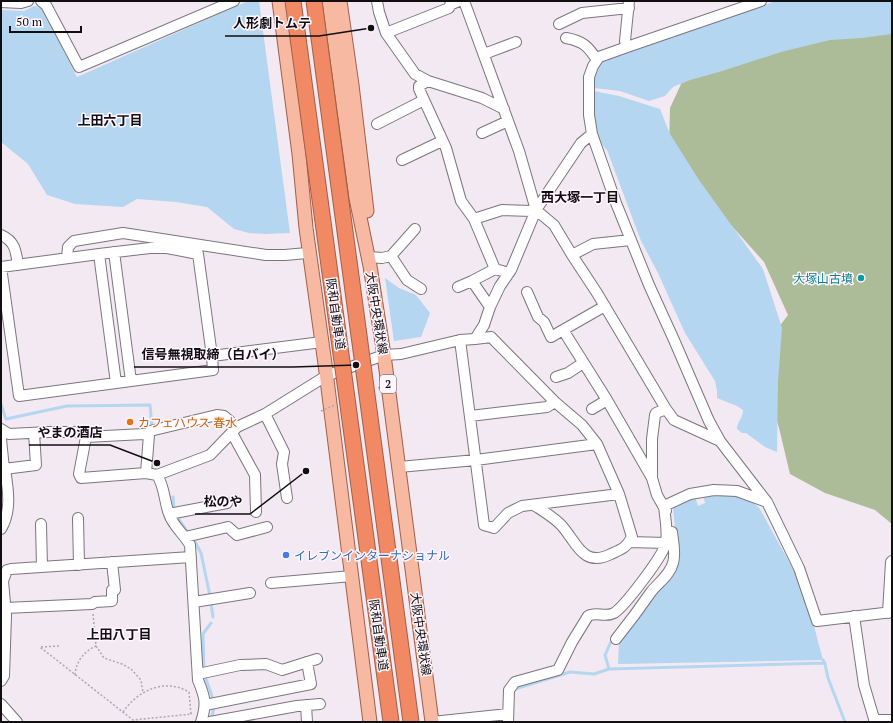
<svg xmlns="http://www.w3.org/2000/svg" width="893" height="723" font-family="'PT Serif','Noto Sans JP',serif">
<rect width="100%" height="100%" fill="#f3e9f3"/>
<!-- forest -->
<path fill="#acbb98" d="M892,28v496l-17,-14 -50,-17 -35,-19 -11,-46 -14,-48 4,-40 19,-25 -24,-53 -67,-75 -28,-41 1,-38 12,-26 57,-18 57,-22z"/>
<!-- water -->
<path fill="#b4d6f0" d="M248,1h11l31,232 -25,1 -16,-1 -15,-4 -27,-22 -31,-5 -39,-3 -14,8 -48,-3 -28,-9 -19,-31 -27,-22v-132l23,1 10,-5 8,2 35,69z
M776,1h116v33l-30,4 -32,2 -49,12 -62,20 -29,8 -17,7 -8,9 -16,5 -29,-10 -26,-3 -1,-11 7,-15z
M594,91l25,5 41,13 10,25 29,46 64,89 19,59 -4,54 -1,70 -12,-5 -19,-14h-4l-5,-4c0,-7 6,-11 6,-19l-6,-4 -20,-8v-7l-2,-10 -30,-48 -27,-60 -17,-32 -34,-91c-15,-14 -13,-40 -13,-59z
M385,278l14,10 17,7 14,18 -9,24 -27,4z
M730,494c11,3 23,6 30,15l39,71 13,44 2,2 9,34 -205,4 1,-22 57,-72 2,-13 -5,-49 7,-4 15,-7 3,9 7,-3 -2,-8z"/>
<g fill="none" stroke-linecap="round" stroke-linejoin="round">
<!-- stream -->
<path stroke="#b4d6f0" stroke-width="3" d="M1,404l5,15 61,-13 83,-1 2,22
M173,497l1,12
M178,518l9,13
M194,540l7,13 9,43
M666,548l2,1 2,10
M211,603l2,14
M823,660l2,4 3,14 17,44
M609,669l216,-6
M204,670l-1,-36 8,-11
M206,679c5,15 11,25 5,40
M515,689l55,-17 24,2 15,-5 -4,-14 8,-18"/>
<!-- minor casing -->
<g stroke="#7d757e" stroke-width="12">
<path id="minor" d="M41,1l5,4 33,62 155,-66
M377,1l2,11 7,21 29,41 13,7 54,17 22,11
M464,1l55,150 17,59 18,15 18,30 25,38 69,116 8,11 46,21
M629,1l-4,40 2,6 -28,10 -6,9 -4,11v38l3,19 24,69 33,82 25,55 35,81 11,20 47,61
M1,2l20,1 7,-2
M559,24l23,-11 47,-5
M386,33l63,-25 1,-3 9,-4
M566,38c17,3 22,8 31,22
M627,47l134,-46
M484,54l32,-12
M428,81l-9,5v3l27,59 15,53 13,18 21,50 14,4
M377,124l47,-24
M482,133l26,-12
M402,160l40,-19
M474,219l28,-9 30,1 4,-1
M1,235c14,6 15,16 17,30
M114,252l17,129
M99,254l17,129 -97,13 -18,-129z
M99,254l51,-6h17l31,6 14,102 1,14 -97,13
M572,255l21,-11 38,-4
M391,256l24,-27
M369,257l13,1 9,-2 16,24 14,9
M67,258l1,-11 6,-6 49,-8 143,22h19l22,-2
M458,287l14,-6
M527,292l11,25 6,5 7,15 12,-7
M605,306l-42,24 44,70 45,78 5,17 9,16
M490,307l-18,-26 23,-12
M475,339l16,-2 64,65 27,23 15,19 22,50 13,43c-6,11 -10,12 -21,17 -28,14 -34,-11 -49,-28 -7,-8 -19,-15 -28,-21
M460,340l24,185 10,3 14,-15 14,-7 97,-12
M212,356l110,-14
M556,377l12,-4 15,-10
M592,409l15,-9
M265,414l19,38 -2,12 5,34
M470,416l77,-9 8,-5
M1,429l8,5 40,-2h27l7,2 3,3 58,-3 5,1 -3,38 11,2 53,-20 27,-28 28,-13 61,-38 58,-21 17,-1 59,-14 15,-1 9,-14 6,-18 10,-21 11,-16 25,-60 45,-67 11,-9
M232,433l23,42 1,37
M149,435l1,-4 67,-16 7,1 13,11
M86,437l-7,37 2,4 65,-5
M1,439l3,30 32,-4 -2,-32
M399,467l77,-7 121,-16
M157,475c8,12 7,26 12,39 4,12 15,20 21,31l8,135c7,17 9,24 3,42
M652,478v-39l3,-24 1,-2 10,-4
M169,514l58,-11
M78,518l1,47
M41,524l1,43
M1,529c11,-18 7,-41 4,-60
M185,537l43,-10 9,8 30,-8
M629,542l37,1
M271,583l81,-7
M194,602l56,-9
M5,608l87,-4 3,-2 17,-1v-11h3l-3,-28
M888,613l3,-51 1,-1
M854,616l10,69 11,37
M616,639c12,-15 24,-31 35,-47 7,-9 19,-17 22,-29 3,-10 0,-21 -1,-31
M198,674l42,-9 26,-1 16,6 35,-11
M1,681l3,-5 2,-61 -3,-34 4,-11 4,-1 180,-12
M1,704l16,18
M205,705l106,-21 -4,-22
M306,705l1,17
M874,720h18
M210,722l87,-16 23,-2
M432,722l76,-8
M508,722l1,-32 6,-8 43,-12 14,-28 16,-26c8,-5 17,2 26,-3 10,-6 51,-59 52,-71 2,-10 -1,-25 -2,-36l26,-12 24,-4 23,1 30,11 32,66 18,53 75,-9"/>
</g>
<!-- major casing -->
<g stroke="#a35f47" stroke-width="15">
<path id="major" d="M279,1l20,153 7,74 19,136 45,358
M329,1l27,197 14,68 14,89 48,367
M340,1l12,84 15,126"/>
</g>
<!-- path -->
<path stroke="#aea6ae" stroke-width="1.5" stroke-dasharray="2 2" stroke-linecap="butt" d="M93,614l3,32 8,12 18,6 9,5 10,11 2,13
M59,646l-19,1 93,73 59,-6
M75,675c1,-13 8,-23 21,-29
M123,712c15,-22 42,-34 66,-20l2,22"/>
<!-- minor -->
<use href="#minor" stroke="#fff" stroke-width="10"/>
<!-- major -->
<use href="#major" stroke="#f7b9a2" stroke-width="13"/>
<!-- highway-bridge casing -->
<g stroke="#a35f47" stroke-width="17" stroke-linecap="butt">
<path id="highway-bridge" d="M293,1l98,721
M314,1l97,721"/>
</g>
<!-- path-bridge -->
<path stroke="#aea6ae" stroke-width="1.5" stroke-dasharray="2 2" stroke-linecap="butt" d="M378,388l17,-6
M321,411l14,-6"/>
<!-- highway-bridge -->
<use href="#highway-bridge" stroke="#f18a64" stroke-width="15"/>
</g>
<!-- markers -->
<circle fill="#0f9aa8" stroke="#fff7ff" stroke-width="1.5" cx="861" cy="278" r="4"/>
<circle fill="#e8710a" stroke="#fff7ff" stroke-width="1.5" cx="130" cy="422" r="4"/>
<circle fill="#3f7fe0" stroke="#fff7ff" stroke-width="1.5" cx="286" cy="555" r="4"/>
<g text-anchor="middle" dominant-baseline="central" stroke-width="3" stroke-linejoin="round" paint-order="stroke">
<!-- shield labels -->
<rect fill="#fff7ff" stroke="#585458" stroke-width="1" x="380" y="375" width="16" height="18" rx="3"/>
<g font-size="11" font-weight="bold" fill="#110e11">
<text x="388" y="384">2</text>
</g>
<!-- culture labels -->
<g font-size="12" fill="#0d838f" stroke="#fff7ff" text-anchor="end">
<text x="853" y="278">大塚山古墳</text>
</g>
<!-- street labels -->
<g font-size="12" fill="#110e11" stroke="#fff7ff">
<text transform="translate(377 313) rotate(81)">大阪中央環状線</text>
<text transform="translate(336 314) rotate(82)">阪和自動車道</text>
<text transform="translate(421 634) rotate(82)">大阪中央環状線</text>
<text transform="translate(379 635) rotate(82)">阪和自動車道</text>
</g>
<!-- food labels -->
<g font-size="12" fill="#c56008" stroke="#fff7ff" text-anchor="start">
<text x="138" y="422">カフェハウス 春水</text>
</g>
<!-- shop labels -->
<g font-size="12" fill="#366cbe" stroke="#fff7ff" text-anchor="start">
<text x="294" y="555">イレブンインターナショナル</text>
</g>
<!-- neighbourhood labels -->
<g font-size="13" font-weight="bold" fill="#110e11" stroke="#fff7ff">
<text x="110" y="120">上田六丁目</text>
<text x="580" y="197">西大塚一丁目</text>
<text x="119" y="634">上田八丁目</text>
</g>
</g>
<!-- callouts -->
<path fill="none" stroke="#110e11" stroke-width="1.5" d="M371 28L319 36H225M356 365L293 367H134M157 463L110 445H29M306 471L250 514H195"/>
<g fill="#110e11" stroke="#fff7ff" stroke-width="1.5">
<circle cx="371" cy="28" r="4"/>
<circle cx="356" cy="365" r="4"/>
<circle cx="157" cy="463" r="4"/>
<circle cx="306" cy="471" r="4"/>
</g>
<g font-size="13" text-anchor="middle" font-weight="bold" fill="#110e11" stroke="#fff7ff" stroke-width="3" stroke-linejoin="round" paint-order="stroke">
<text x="272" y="28">人形劇トムテ</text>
<text x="213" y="359">信号無視取締（白バイ）</text>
<text x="70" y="437">やまの酒店</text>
<text x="223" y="506">松のや</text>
</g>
<!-- border -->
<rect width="893" height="723" fill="none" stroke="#110e11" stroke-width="4"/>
<!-- scale -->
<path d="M10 26v6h71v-6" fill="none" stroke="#110e11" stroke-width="2"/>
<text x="16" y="26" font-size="12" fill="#110e11" stroke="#fff7ff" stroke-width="3" paint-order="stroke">50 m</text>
</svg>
